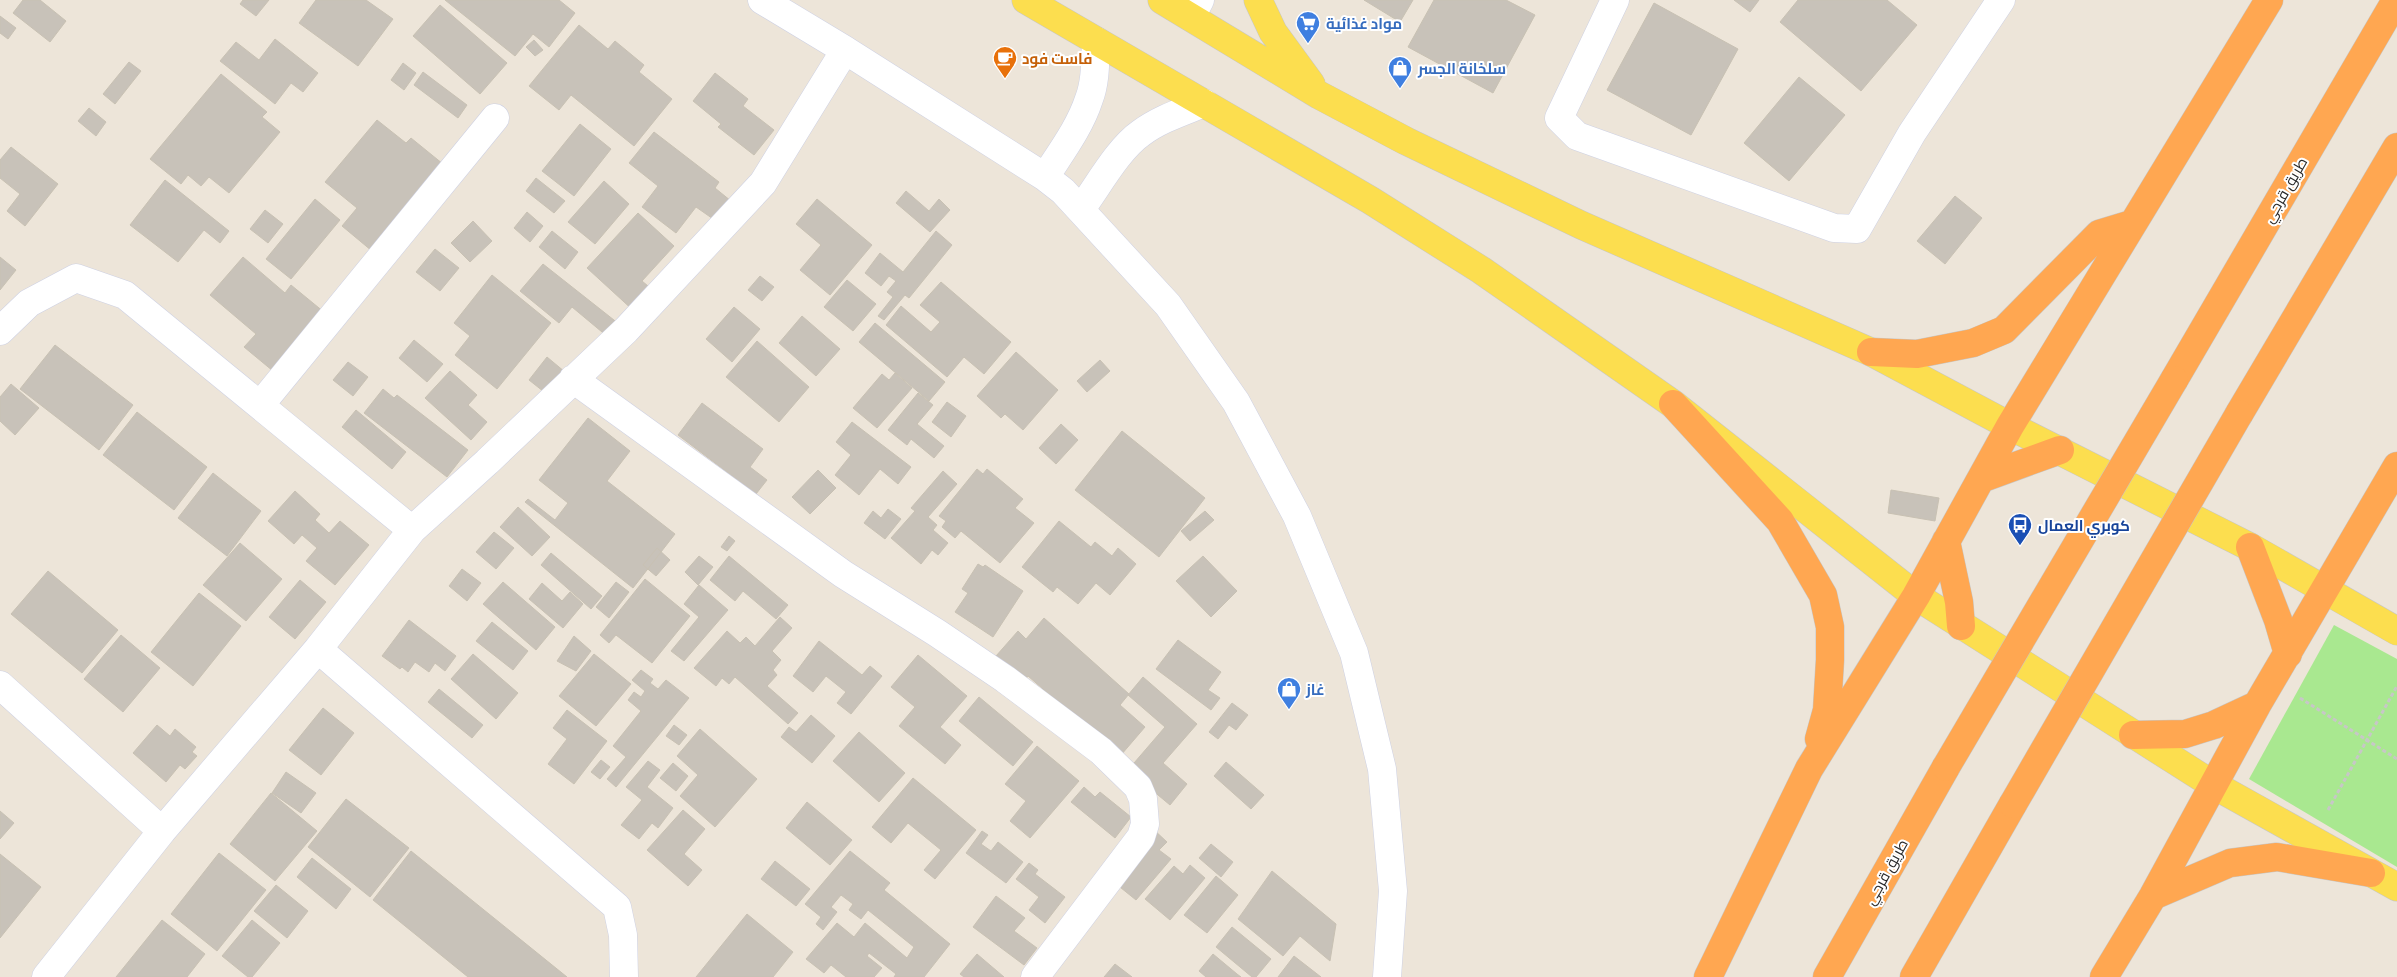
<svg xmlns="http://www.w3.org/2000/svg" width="2397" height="977" font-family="Manrope,Cairo,sans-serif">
<rect width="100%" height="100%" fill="#ede5d9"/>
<!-- green -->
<path fill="#a9e890" d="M2334,625l63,34v208l-148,-88z"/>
<!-- building -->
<path fill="#c8c2b9" stroke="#c8c1b3" d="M23,0h17l26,21 -16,21 -37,-29z
M243,0h26l-13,16 -16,-12z
M316,0h50l27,19 -35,47 -59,-43z
M445,0h114l16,13 -26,34 -16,-13 -18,22z
M1364,0h49l-13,22z
M1434,0h72l29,15 -42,78 -85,-46z
M1734,0h25l-9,12z
M1798,0h89l30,25 -56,66 -81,-69z
M1654,3l84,46 -47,86 -84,-45z
M440,5l67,58 -27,31 -67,-58z
M0,16l16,12 -8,11 -8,-6z
M579,25l29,24 7,-8 29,24 -5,7 33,27 -38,47 -63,-51 -12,15 -30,-24z
M275,39l43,34 -15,19 -12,-9 -16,21 -55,-43 16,-19 23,18z
M534,40l9,10 -8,6 -9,-9z
M129,62l12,9 -26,33 -12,-10z
M403,63l13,10 -12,17 -13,-10z
M423,72l44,33 -9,13 -44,-33z
M715,73l33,26 -5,7 31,24 -20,25 -36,-28 3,-3 -28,-23z
M221,74l46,38 -5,5 18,15 -51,61 -20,-16 -8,9 -13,-11 -7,9 -31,-25z
M1799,77l46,38 -56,66 -45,-38z
M89,108l17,14 -10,14 -18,-15z
M377,120l29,23 5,-5 32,26 -71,87 -30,-25 15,-18 -32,-26z
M580,124l31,25 -37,47 -32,-25z
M654,132l65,50 -4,6 16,13 -15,20 -20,-14 -20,26 -34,-26 16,-21 -29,-23z
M11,147l47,37 -33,42 -18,-15 13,-17 -20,-16v-18z
M536,178l29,23 -11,12 -28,-22z
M165,180l64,51 -9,12 -16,-13 -26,32 -48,-37z
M604,181l25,23 -34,40 -27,-22z
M906,191l23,20 10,-12 11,11 -20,22 -34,-29z
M1955,196l27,22 -37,46 -28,-23z
M315,199l25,21 -49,59 -25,-20z
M817,199l55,46 -42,50 -30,-25 21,-25 -25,-21z
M265,210l18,14 -15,19 -18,-14z
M527,212l16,14 -13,16 -16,-14z
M638,213l36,33 -32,35 12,10 -19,21 -48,-44z
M473,221l19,20 -22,21 -19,-19z
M552,231l26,21 -13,17 -26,-22z
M936,231l16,14 -43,53 -4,-3 -21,25 -6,-4 15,-19 -6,-5 9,-11 -7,-5 -8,10 -16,-13 15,-20 23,19z
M435,249l24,19 -19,23 -24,-19z
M0,257l16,13 -16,20z
M243,257l42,36 6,-8 39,32 -51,59 -35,-29 12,-13 -46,-39z
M543,264l76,60 -11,13 -36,-30 -13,16 -39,-32z
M492,275l59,48 -54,66 -42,-34 15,-19 -16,-13z
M760,276l14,11 -12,14 -14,-11z
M847,280l29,24 -23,27 -29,-24z
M941,282l70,60 -27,32 -20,-17 -17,20 -61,-52 15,-19 30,26 9,-10 -20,-17z
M734,307l26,22 -28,33 -26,-23z
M802,316l38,33 -24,27 -37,-33z
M875,323l70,59 -16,19 -70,-59z
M414,340l29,24 -16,18 -28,-24z
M757,341l52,46 -30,35 -53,-45z
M55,345l78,60 -34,45 -79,-61z
M1016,352l42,38 -35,40 -18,-16 -4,4 -24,-22z
M547,357l24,20 -18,22 -24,-19z
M1100,360l10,11 -23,21 -10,-11z
M348,362l20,15 -15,19 -20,-16z
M450,371l27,24 -9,10 19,17 -16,18 -46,-42z
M895,373l17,15 -35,40 -24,-20 29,-34 7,6z
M11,384l28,24 -24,27 -15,-14v-24z
M383,389l11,9 3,-3 71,55 -21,27 -83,-64z
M918,393l15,12 -16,19 27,22 -10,12 -23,-19 -4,6 -19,-15z
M947,402l19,14 -15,21 -19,-15z
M702,403l61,46 -13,18 17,13 -11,14 -78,-59z
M356,410l50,42 -14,17 -50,-42z
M137,412l70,55 -33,43 -71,-55z
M588,418l42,33 -23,30 68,53 -42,54 -108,-86 3,-3 27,21 13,-17 -29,-23z
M852,422l59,45 -13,17 -18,-15 -21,26 -24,-20 16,-20 -15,-13z
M1061,424l17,16 -22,24 -17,-16z
M1122,431l83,67 -46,59 -84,-67z
M977,469l6,5 4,-5 36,30 -8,9 19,15 -34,40 -39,-32 -6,7 -13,-11 4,-6 -7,-5z
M818,470l18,18 -26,26 -18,-17z
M943,471l14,13 -29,33 9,8 -4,5 15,13 -10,12 -6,-5 -11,14 -30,-26 24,-27 -4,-3z
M213,473l48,38 -34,45 -49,-38z
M1891,490l48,8 -4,23 -47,-8z
M295,491l25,23 -5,6 14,13 11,-12 29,24 -34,40 -29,-24 11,-13 -15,-13 -8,9 -26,-23z
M518,507l32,30 -18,19 -32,-29z
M888,509l13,10 -16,20 -21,-16 9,-12 8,7z
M1205,511l9,9 -24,21 -9,-10z
M1059,521l32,26 4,-5 17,14 6,-8 18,16 -26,31 -14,-12 -18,21 -21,-17 -4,5 -31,-25z
M494,532l20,16 -18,21 -20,-17z
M729,536l6,5 -8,10 -6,-4z
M240,543l42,36 -36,42 -43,-36z
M657,548l13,12 -14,16 -13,-11z
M551,553l51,43 -11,13 -50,-44z
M699,556l14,11 -15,18 -13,-13z
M729,556l59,49 -12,14 -33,-28 -8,10 -25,-21z
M1203,556l34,35 -26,26 -35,-36z
M978,564l5,3 2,-2 38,26 -30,46 -38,-25 13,-19 -6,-4z
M462,569l19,14 -14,18 -18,-15z
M48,571l70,59 -36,43 -71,-59z
M645,579l45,37 -38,47 -36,-28 -7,8 -9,-8z
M300,580l26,22 -31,37 -26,-22z
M503,582l52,45 -19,23 -53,-46z
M616,582l13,10 -20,26 -13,-11z
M542,583l20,18 8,-9 13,12 -20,24 -34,-29z
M699,585l29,25 -44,51 -13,-10 28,-34 -15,-13z
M199,593l42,33 -48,60 -42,-34z
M780,617l12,11 -20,23 9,9 -8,10 4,5 -10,11 31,27 -10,11 -53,-47 -6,7 -7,-6 -6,8 -22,-18 33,-37 13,12 6,-6 9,9z
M1044,618l85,76 -9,11 25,22 -30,35 -57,-60 -30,-26 -4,5 -28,-25 22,-25 8,8z
M409,620l47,36 -11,15 -10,-8 -6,9 -14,-10 -7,10 -6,-5 -2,2 -18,-13z
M492,622l36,29 -15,19 -37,-29z
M121,635l39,33 -37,44 -39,-33z
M574,636l17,15 -15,20 -19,-10z
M1178,640l43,32 -13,18 12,8 -9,12 -55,-41z
M819,641l43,34 8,-9 12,10 -31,38 -14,-11 9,-11 -20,-16 -13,16 -20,-16z
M473,654l45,39 -22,26 -45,-40z
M594,654l37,30 -35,42 -37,-30z
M918,655l49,41 -27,31 21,18 -16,19 -46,-38 16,-19 -24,-20z
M641,670l12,9 -3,4 8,6 8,-9 23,18 -73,89 -9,-8 19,-22 -13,-11 28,-35 -13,-11 6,-8 7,5 4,-6 -13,-11z
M1143,677l54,47 -34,39 24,21 -17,21 -42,-35 37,-43 -37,-32z
M439,689l44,36 -11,13 -44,-36z
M979,697l54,45 -20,24 -54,-45z
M1232,703l16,12 -12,15 -7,-5 -11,14 -9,-7z
M323,708l31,25 -33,42 -32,-25z
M567,710l40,31 -33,43 -26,-20 19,-25 -14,-11z
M811,715l24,21 -23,27 -31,-26 8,-10 7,5z
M157,725l13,11 5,-7 21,18 -4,5 5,4 -12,13 -5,-4 -14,17 -33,-29z
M674,725l13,10 -8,10 -13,-9z
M700,729l57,50 -42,48 -35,-31 18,-21 -21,-19z
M859,732l46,41 -26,29 -46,-41z
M1037,746l42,35 -49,57 -20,-17 16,-20 -21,-17z
M601,760l9,7 -10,12 -9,-7z
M648,761l12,9 -13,17 26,21 -15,20 -6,-5 -13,16 -18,-14 21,-25 -16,-13z
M1226,762l38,33 -13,14 -37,-33z
M673,763l15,13 -12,15 -16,-13z
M286,772l30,21 -15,20 -29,-20z
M913,778l63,52 -41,49 -11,-9 17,-20 -33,-27 -17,20 -19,-16z
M1084,787l11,10 5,-5 31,25 -16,21 -44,-36z
M271,793l46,38 -42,50 -45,-37z
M346,799l63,49 -39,49 -62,-50z
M807,802l45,38 -22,25 -44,-37z
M683,810l22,19 -21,25 18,16 -14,16 -41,-36z
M0,811l14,12 -14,16z
M1153,829l14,13 -8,8 12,9 -35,41 -26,-21z
M982,831l6,4 -7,9 10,7 7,-9 25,20 -17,21 -40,-30z
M1211,844l22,18 -12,15 -22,-19z
M411,851l156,126h-99l-95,-77z
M850,851l40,32 -6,7 66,54 -26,33h-30l2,-3 -27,-21 -2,3 15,12 -8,9h-28l-15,-12 -7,8 -18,-14 31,-36 17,14 11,-14 42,35 7,-11 -46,-37 -7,9 -12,-9 4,-6 -12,-9 -10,12 6,5 -14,18 -7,-6 5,-7 -16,-13z
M219,853l47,37 -49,61 -46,-37z
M0,854l41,33 -41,51z
M312,858l39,31 -15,20 -39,-32z
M775,861l35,28 -14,17 -35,-27z
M1029,863l9,7 -3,4 30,23 -20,26 -16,-13 10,-13 -23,-18z
M1190,865l15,13 -35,42 -25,-21 29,-33 9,8z
M1272,871l64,53 -6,37 -30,-25 -17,20 -45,-37z
M1216,876l22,19 -31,38 -23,-18z
M276,885l32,26 -21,27 -33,-27z
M996,896l29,22 -11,13 23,17 -13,17 -51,-38z
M747,914l46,38 -20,25h-77z
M162,920l43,34 -18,23h-71z
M252,920l28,23 -28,34h-4l-26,-21z
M1232,927l39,32 -15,18h-4l-36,-30z
M977,954l27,23h-40l-4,-3z
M1213,954l24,20 4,3h-35l-7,-6z
M1294,956l27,21h-43z
M1115,964l17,13h-28z"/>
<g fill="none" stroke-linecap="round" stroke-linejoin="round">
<!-- minor casing -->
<g stroke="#ced1e3" stroke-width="29">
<path id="minor" d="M762,0l83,50 200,127 18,14 105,114 68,97 61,114 57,137 28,116 11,122 -6,86
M1615,0l-56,118 18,18 257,92 23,1 55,-96 89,-133
M1191,17l9,-17
M1045,177c16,-25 35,-50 44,-78 7,-18 6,-39 7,-58
M1081,209c17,-23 37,-60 60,-76 19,-14 41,-21 63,-30
M0,331l29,-28 47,-25 49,17 287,235
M573,379l270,195 94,59 68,46 96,72 37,36 5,12 2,25 -4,13 -106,140
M261,404l234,-286
M318,649l299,258 6,28 1,42
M0,685l162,146
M46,977l116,-146 156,-182 94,-119 75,-68 139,-132 137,-147 82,-133"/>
</g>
<!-- major casing -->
<g stroke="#c7c7c7" stroke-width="29">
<path id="major" d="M1026,0l344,200 111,70 192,134 243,192 296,188 185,103
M1162,0l157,95 87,46 175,84 290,127 139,74 240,121 147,84
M1258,0l15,32 38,52"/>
</g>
<!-- highway casing -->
<g stroke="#c7c7c7" stroke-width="29">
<path id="highway" d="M1871,352l46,2 56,-11 31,-13 95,-96 33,-10
M2174,380l222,-380
M1673,404l107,117 43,74 7,32v33l-3,50 -8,29
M2239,414l158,-267
M1983,478l77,-28
M1946,541l13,61 2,24
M2250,547l28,73 10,34
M2133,735l52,-1 29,-9 43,-20
M2153,896l77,-33 47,-6 94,16
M1708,977l101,-208 107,-173 94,-170 259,-426
M1827,977l119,-210
M1914,977l99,-173
M2104,977l49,-81 104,-191 140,-239"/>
</g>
<!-- path -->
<path stroke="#c7c7c7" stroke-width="3" stroke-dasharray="4 2.5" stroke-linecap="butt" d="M2300,698l97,61
M2328,810l69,-124"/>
<!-- minor -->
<use href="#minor" stroke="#fff" stroke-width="28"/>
<!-- major -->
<use href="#major" stroke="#fcde4f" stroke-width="28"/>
<!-- highway -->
<use href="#highway" stroke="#ffa751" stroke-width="28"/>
<!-- highway-bridge casing -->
<g stroke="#c7c7c7" stroke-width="29" stroke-linecap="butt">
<path id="highway-bridge" d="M1946,767l228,-387
M2013,804l226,-390"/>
</g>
<!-- highway-bridge -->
<use href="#highway-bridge" stroke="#ffa751" stroke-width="28"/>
</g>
<!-- icons -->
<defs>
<g id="supermarket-pin" transform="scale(1.25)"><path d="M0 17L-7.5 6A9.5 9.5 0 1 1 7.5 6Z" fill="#3f7fe0" stroke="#fff"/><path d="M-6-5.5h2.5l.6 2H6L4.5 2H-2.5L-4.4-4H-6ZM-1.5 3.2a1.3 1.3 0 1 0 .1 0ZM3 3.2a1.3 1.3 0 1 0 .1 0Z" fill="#fff"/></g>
<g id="cafe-pin" transform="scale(1.25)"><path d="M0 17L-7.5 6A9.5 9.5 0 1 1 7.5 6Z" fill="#e8710a" stroke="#fff"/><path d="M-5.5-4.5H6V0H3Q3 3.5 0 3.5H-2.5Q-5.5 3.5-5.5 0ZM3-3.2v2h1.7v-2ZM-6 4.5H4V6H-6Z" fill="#fff"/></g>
<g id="shop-pin" transform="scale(1.25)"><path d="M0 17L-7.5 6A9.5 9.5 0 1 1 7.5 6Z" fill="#3f7fe0" stroke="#fff"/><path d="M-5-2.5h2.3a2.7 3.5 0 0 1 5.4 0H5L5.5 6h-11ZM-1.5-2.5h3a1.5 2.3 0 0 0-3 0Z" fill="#fff"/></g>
<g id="bus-pin" transform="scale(1.25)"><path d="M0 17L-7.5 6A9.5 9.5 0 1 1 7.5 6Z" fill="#1a4fb4" stroke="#fff"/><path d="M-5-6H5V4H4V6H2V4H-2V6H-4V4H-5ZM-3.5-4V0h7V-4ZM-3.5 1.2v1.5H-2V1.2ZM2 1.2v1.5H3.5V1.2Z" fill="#fff"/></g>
</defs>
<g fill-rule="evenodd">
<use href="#supermarket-pin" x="1308" y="23"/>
<use href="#cafe-pin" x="1005" y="58"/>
<use href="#shop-pin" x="1400" y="68"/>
<use href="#bus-pin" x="2020" y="525"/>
<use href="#shop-pin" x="1289" y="689"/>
</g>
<g text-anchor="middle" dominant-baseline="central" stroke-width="4" stroke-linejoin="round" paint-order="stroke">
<!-- shop labels -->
<g font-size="15" font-weight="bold" fill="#366cbe" stroke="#fff" text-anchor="start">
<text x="1326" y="23">مواد غذائية</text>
<text x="1418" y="68">سلخانة الجسر</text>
<text x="1306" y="689">غاز</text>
</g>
<!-- food labels -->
<g font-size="15" font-weight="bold" fill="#c56008" stroke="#fff" text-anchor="start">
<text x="1022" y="58">فاست فود</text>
</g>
<!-- street labels -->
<g font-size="15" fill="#292929" stroke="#fff">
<text transform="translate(2285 190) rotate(-60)">طريق قرجي</text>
<text transform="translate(1886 872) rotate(-61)">طريق قرجي</text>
</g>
<!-- transit labels -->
<g font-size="15" font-weight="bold" fill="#164399" stroke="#fff" text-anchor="start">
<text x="2038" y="525">كوبري العمال</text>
</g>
</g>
</svg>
